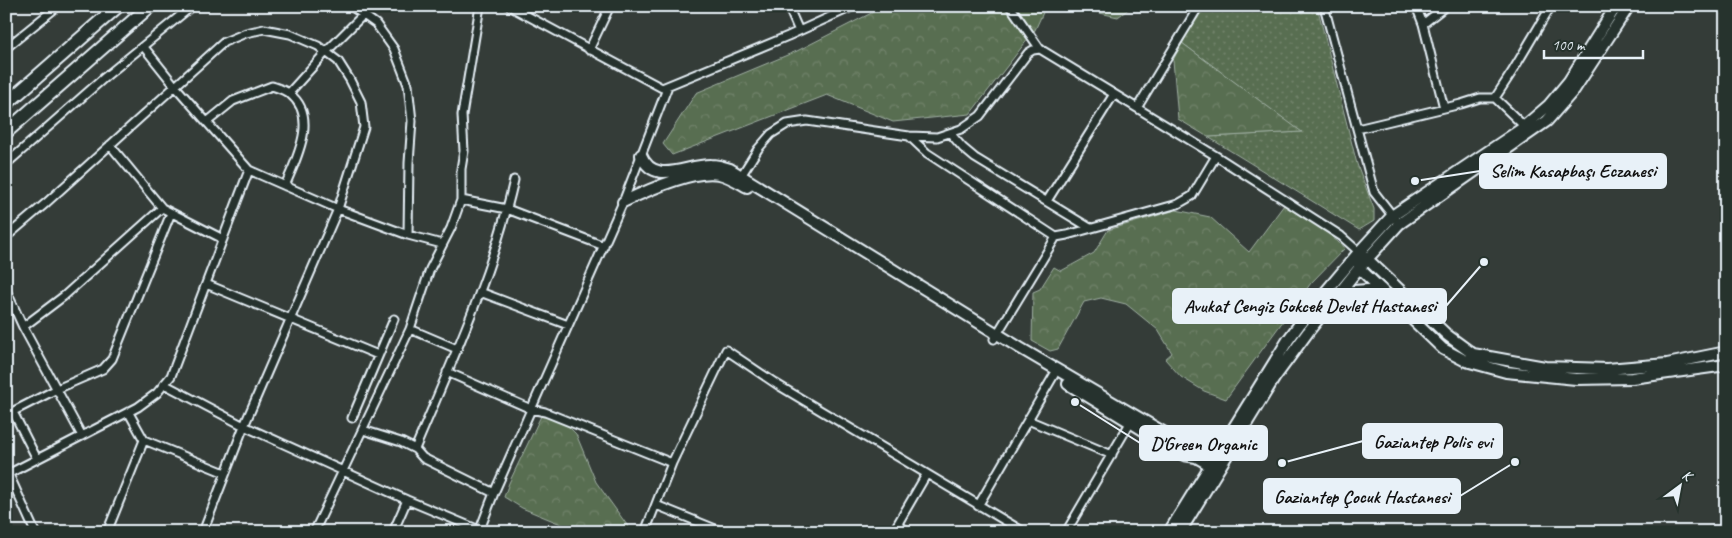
<svg xmlns="http://www.w3.org/2000/svg" width="1732" height="538" font-family="Caveat,sans-serif">
<defs>
<pattern id="grass-dots" width="8" height="8" patternUnits="userSpaceOnUse" patternTransform="scale(1.25)"><rect width="8" height="8" fill="#596e51"/><path d="M2 2h.1M6 6h.1" fill="none" stroke="#71836b" stroke-width="1.8" stroke-linecap="round"/></pattern>
<pattern id="forest-crowns" width="20" height="18" patternUnits="userSpaceOnUse" patternTransform="scale(1.25)"><rect width="20" height="18" fill="#596e51"/><path d="M2 6a3 3 0 1 1 6 0M12 15a3 3 0 1 1 6 0" fill="none" stroke="#71836b"/></pattern>
</defs>
<rect width="100%" height="100%" fill="#343c38"/>
<filter id="ink" filterUnits="userSpaceOnUse"><feTurbulence type="fractalNoise" baseFrequency=".02" numOctaves="2"/><feDisplacementMap in="SourceGraphic" scale="10" xChannelSelector="R" yChannelSelector="G"/><feConvolveMatrix kernelMatrix="1 2 1 2 8 2 1 2 1" color-interpolation-filters="sRGB"/></filter>
<g filter="url(#ink)">
<!-- grass -->
<path fill="url(#grass-dots)" stroke="#a0b0a4" d="M1202,6h115l40,158 17,45v12l-15,9 -151,-93 93,-5 -119,-89z"/>
<!-- forest -->
<path fill="url(#forest-crowns)" stroke="#a0b0a4" d="M885,6h161l-11,24 -65,84 -77,8 -66,-27 -155,60 -9,-11 33,-51 101,-42z
M1068,6h63v1l-13,10z
M1182,43l120,89 -94,5 -30,-18 -5,-59z
M1284,205l41,26 20,17 -34,35 -85,116 -22,-8 -23,-14 -16,-18 7,-6 -14,-23 -32,-26 -25,-6 -17,4 -26,47 -8,2 -18,-10 1,-49 7,-3 14,-22 7,4 33,-18 14,-23 68,-20 34,7 39,35z
M541,416l23,6 12,12 20,48 36,50h-52l-58,-24 -18,-11 5,-14z"/>
<g fill="none" stroke-linecap="round" stroke-linejoin="round">
<!-- street casing -->
<g stroke="#e8f1f8" stroke-width="11">
<path id="street" d="M351,6l25,18 18,25 14,36 4,36 -3,42 -1,72
M509,6l153,82 126,-52 66,-30
M788,6l11,25
M1010,6l30,43 176,107 125,80 18,16
M1324,6l50,186 25,32
M1416,6l7,18 21,84
M1423,24l23,-18
M143,46l32,40 74,84 89,39 70,26 34,9
M6,48l52,-42
M589,50l21,-44
M289,93l37,-41 37,-37
M1495,98l17,-26 39,-66
M1137,108l62,-102
M207,122l26,-21 39,-15c6,2 13,4 18,8 29,23 6,65 -5,92
M1357,129l104,-25 19,-6h15l29,28
M950,133l13,15 12,10 115,70
M909,136l18,17 129,84 11,-2 111,-31 14,-8 24,-40
M110,145l52,63 61,31
M6,164l99,-87 87,-71
M741,176l17,-27 13,-15 16,-10 20,-3 102,15 28,1 24,-8 19,-13 48,-63 5,-3 7,-1
M461,200l46,9 97,37
M1047,201l67,-107
M6,237l40,-34 178,-161 22,-9 18,-4 26,5 28,12 20,15 12,19 11,22 3,25 -26,82 -94,217 -41,106
M206,284l172,71
M6,290l17,37 59,109
M480,292l88,33
M23,327l41,-31 98,-88
M410,329l47,20
M994,339l62,-102
M447,372l84,37 14,3 127,51
M164,384l80,42 163,74 77,32
M13,412l24,47
M129,413l15,27 81,33
M6,415l51,-26 46,-20 9,-10 59,-146
M352,418l42,-99
M1028,420l84,35
M363,430l38,12 14,7 8,9 71,35
M415,449c37,-88 78,-176 99,-269
M6,468l29,64
M6,475l132,-68 19,-14 14,-17 78,-206
M656,505l67,27
M978,506l76,-131
M897,525l12,7
M107,532l37,-92
M314,532l96,-203 20,-60 21,-41 10,-28v-31l3,-18 -2,-36 18,-109
M393,532l14,-32
M479,532l15,-39 129,-291 45,-116
M645,532l27,-69 54,-113 52,35 246,147
M893,532l33,-57
M1066,532l64,-109"/>
</g>
<!-- secondary casing -->
<g stroke="#e8f1f8" stroke-width="14">
<path id="secondary" d="M641,155c13,32 46,9 70,10 6,0 13,2 19,4l290,179 167,98 9,11 19,11
M623,202c23,-11 71,-33 96,-28 10,2 19,8 28,13
M1363,255l84,80 26,19 72,13 62,2 60,-5 59,-12
M1359,263v5l84,81 23,12 40,11 70,7 56,-1 94,-13
M1340,292l41,-3
M1068,384l116,71 12,2
M1169,532l119,-192 19,-26 52,-62 33,-36 128,-86 29,-25 20,-24 47,-75
M1180,532l95,-155 33,-45 51,-64 40,-44 148,-103 27,-31 55,-84"/>
</g>
<!-- highway casing -->
<g stroke="#e8f1f8" stroke-width="16">
<path id="highway" d="M6,104l112,-98
M6,132l144,-126"/>
</g>
<!-- street -->
<use href="#street" stroke="#26332d" stroke-width="7"/>
<!-- secondary -->
<use href="#secondary" stroke="#26332d" stroke-width="10"/>
<!-- highway -->
<use href="#highway" stroke="#26332d" stroke-width="12"/>
</g>
</g>
<!-- callouts -->
<path fill="none" stroke="#e8f1f8" stroke-width="2" d="M1415 181L1480 171M1484 262L1446 306M1282 463L1363 441M1075 402L1140 443M1515 462L1460 496"/>
<g fill="#e8f1f8" stroke="#26332d" stroke-width="2">
<circle cx="1415" cy="181" r="5"/>
<circle cx="1484" cy="262" r="5"/>
<circle cx="1282" cy="463" r="5"/>
<circle cx="1075" cy="402" r="5"/>
<circle cx="1515" cy="462" r="5"/>
</g>
<g fill="#e8f1f8" stroke="#e8f1f8" stroke-width="2">
<rect x="1480" y="154" width="186" height="34" rx="5"/>
<rect x="1173" y="289" width="273" height="34" rx="5"/>
<rect x="1363" y="424" width="139" height="34" rx="5"/>
<rect x="1140" y="426" width="127" height="34" rx="5"/>
<rect x="1264" y="479" width="196" height="34" rx="5"/>
</g>
<g font-size="19" text-anchor="middle" font-weight="bold" fill="#111">
<text x="1573" y="177">Selim Kasapbaşı Eczanesi</text>
<text x="1310" y="312">Avukat Cengiz Gokcek Devlet Hastanesi</text>
<text x="1433" y="448">Gaziantep Polis evi</text>
<text x="1204" y="450">D'Green Organic</text>
<text x="1362" y="503">Gaziantep Çocuk Hastanesi</text>
</g>
<!-- margin -->
<rect width="1732" height="538" fill="none" stroke="#26332d" stroke-width="25"/>
<rect x="12" y="12" width="1707" height="513" fill="none" stroke="#e8f1f8" stroke-width="2" filter="url(#ink)"/>
<!-- north arrow -->
<g transform="translate(1680 486) rotate(32)" stroke="#26332d" stroke-width="4" paint-order="stroke">
<path d="M0-4L9 19L0 12L-9 19Z" fill="#e8f1f8"/>
<text y="-8" font-size="14" font-weight="bold" text-anchor="middle" fill="#e8f1f8">K</text>
</g>
<!-- scale -->
<path d="M1544 50v8h99v-8" fill="none" stroke="#e8f1f8" stroke-width="2.5"/>
<text x="1552" y="50" font-size="15" fill="#e8f1f8" stroke="#26332d" stroke-width="4" paint-order="stroke">100 m</text>
</svg>
